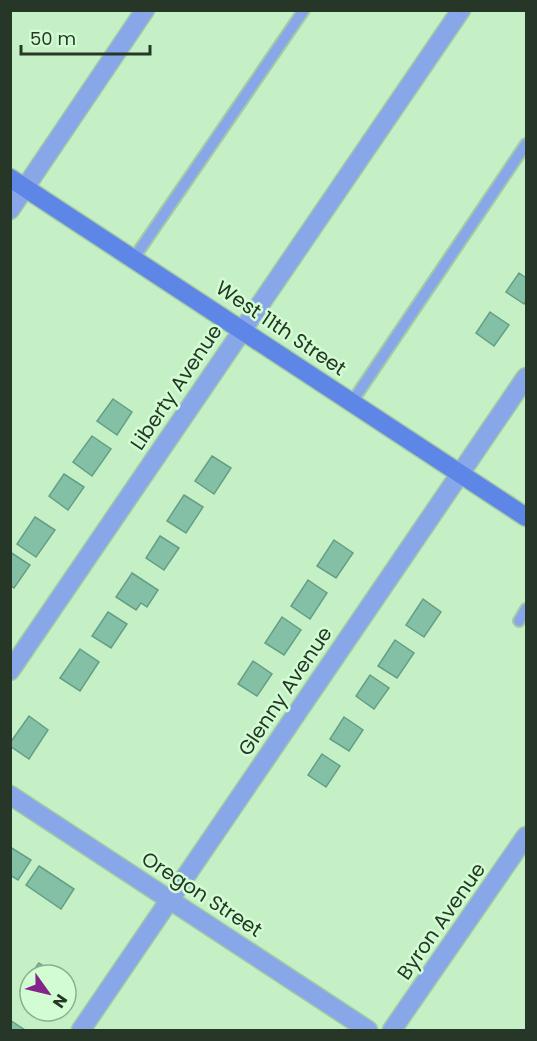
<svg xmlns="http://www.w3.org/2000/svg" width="537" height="1041" font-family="Poppins,sans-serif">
<rect width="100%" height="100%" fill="#c5f0c5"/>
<!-- building -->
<path fill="#84c0a5" stroke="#649f85" stroke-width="1.5" d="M519,273l7,5v22l-2,4 -18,-12z
M490,312l19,13 -15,21 -18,-13z
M113,399l19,13 -15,23 -20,-14z
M92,436l19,13 -19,27 -19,-14z
M212,456l19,12 -17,26 -19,-13z
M64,474l20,13 -16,23 -19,-14z
M184,495l19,12 -17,26 -19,-12z
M35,517l20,13 -19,27 -19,-13z
M160,536l19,12 -15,22 -18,-12z
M334,540l19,13 -17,25 -19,-12z
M10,552l20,13 -16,23 -4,-3z
M132,573l26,17 -11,17 -6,-4 -5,7 -20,-13z
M308,580l19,13 -17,26 -19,-13z
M423,599l18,13 -17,25 -18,-12z
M108,612l19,12 -16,24 -19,-12z
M282,617l19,13 -17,25 -19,-12z
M395,640l19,13 -17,25 -19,-12z
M80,649l19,13 -19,29 -20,-13z
M253,661l19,13 -15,22 -19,-12z
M370,675l19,13 -15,21 -18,-13z
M29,716l19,14 -19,29 -19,-13v-3z
M344,717l19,13 -14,21 -19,-12z
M322,754l18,12 -14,21 -18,-12z
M10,847l21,13 -13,20 -8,-5z
M39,866l35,23 -13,20 -35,-24z
M39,963l18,12h-27z
M30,976v21l-10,-6z
M10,1020l15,10h-15z"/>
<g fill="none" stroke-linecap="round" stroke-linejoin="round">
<!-- lane casing -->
<g stroke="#a5cba5" stroke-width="14">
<path id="lane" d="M134,258l170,-248
M352,402l174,-258
M519,621l7,-12"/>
</g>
<!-- street casing -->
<g stroke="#a5cba5" stroke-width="21">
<path id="street" d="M10,210l135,-200
M10,671l451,-661
M10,795l358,235
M81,1030l445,-653
M392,1030l134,-194"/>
</g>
<!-- secondary casing -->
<g stroke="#a5cba5" stroke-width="21">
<path id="secondary" d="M10,178l516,339"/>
</g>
<!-- lane -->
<use href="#lane" stroke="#88a7e8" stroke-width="10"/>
<!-- street -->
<use href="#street" stroke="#88a7e8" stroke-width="18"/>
<!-- secondary -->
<use href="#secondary" stroke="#5d86e7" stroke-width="18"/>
</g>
<g text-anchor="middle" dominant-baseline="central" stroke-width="5" stroke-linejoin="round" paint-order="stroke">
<!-- street labels -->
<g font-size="20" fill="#263727" stroke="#d2fdd2">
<text transform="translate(281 328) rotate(34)">West 11th Street</text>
<text transform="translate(176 387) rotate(-56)">Liberty Avenue</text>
<text transform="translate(285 691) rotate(-56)">Glenny Avenue</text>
<text transform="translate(202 894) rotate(33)">Oregon Street</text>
<text transform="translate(441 921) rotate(-55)">Byron Avenue</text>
</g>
</g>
<!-- border -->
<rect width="537" height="1041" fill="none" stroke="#263727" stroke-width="24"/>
<!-- north arrow -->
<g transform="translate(48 993) rotate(124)"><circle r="28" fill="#d2fdd2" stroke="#8dae8e" stroke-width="1.5"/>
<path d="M0-4.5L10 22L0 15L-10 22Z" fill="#85238c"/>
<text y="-9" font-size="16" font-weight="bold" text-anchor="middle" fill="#263727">N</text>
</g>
<!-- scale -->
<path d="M21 45v9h129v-9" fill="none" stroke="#263727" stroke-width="3"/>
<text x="30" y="45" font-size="18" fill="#263727" stroke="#d2fdd2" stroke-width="4.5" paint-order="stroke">50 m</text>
</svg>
